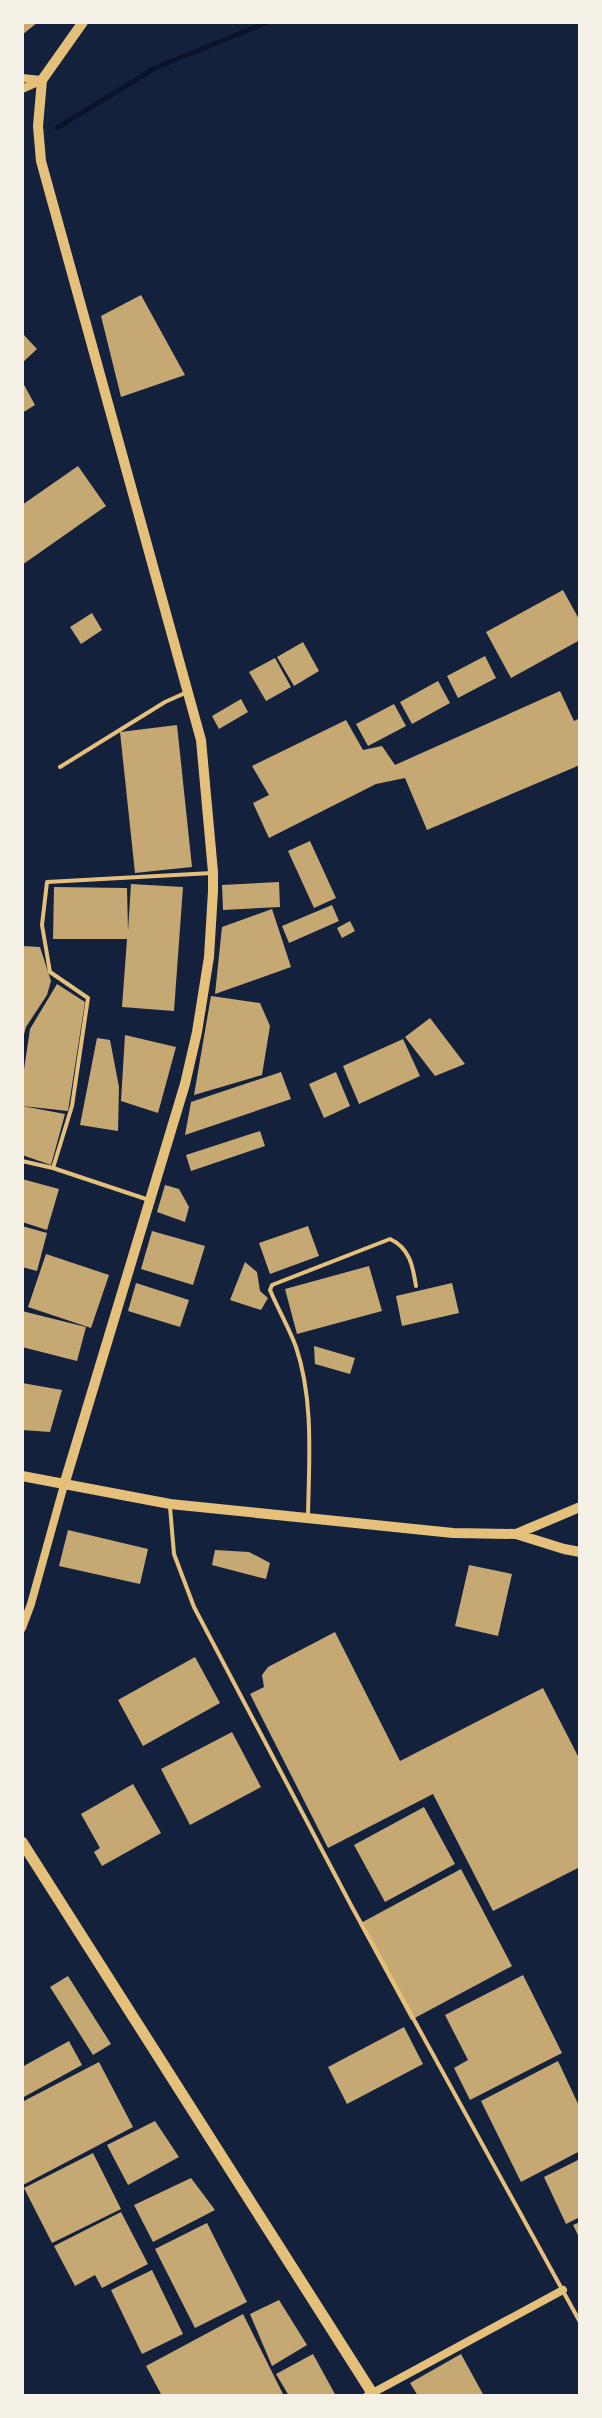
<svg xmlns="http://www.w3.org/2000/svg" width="602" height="2418" font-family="'Archivo Narrow',sans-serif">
<rect width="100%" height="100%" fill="#14213d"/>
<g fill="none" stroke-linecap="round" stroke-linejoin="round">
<!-- stream -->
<path stroke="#0b132b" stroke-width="5" d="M57,128l98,-60 113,-46"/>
</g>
<!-- building -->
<path fill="#c6a872" d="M22,22h16l-16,13z
M141,295l44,80 -64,22 -20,-81z
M24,335l13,14 -15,14v-27z
M22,381l13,24 -13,8z
M78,466l28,40 -84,59v-60z
M563,590l17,31v19l-69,38 -25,-46z
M92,613l10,17 -21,14 -11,-17z
M303,642l16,29 -25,15 -17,-29z
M485,656l11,22 -38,20 -11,-22z
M275,658l16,29 -25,14 -17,-29z
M438,681l12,22 -38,21 -12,-22z
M560,691l14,30 6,-3v47l-153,65 -22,-52 -29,6 -107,54 -16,-35 16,-8 -17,-29 94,-46 17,30 19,-4 13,19z
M241,699l7,13 -29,17 -7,-13z
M394,704l12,22 -38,20 -12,-22z
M177,725l15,142 -57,6 -15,-141z
M310,841l26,57 -22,10 -26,-57z
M279,882l1,25 -57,3 -1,-25z
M131,884l52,3 -9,124 -52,-4 5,-68h-74l1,-52 73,1 1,43z
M332,905l7,16 -50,22 -7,-17z
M272,909l19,58 -76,27 7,-67z
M350,921l5,10 -13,7 -5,-10z
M22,946l18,1 11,34 -4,14 -21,32 -3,11z
M57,984l28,18 -17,109 -46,-5v-23l8,-54z
M211,996l49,7 10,23 -8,49 -68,20z
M430,1018l35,46 -30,12 -30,-39z
M125,1035l51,12 -18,66 -37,-12z
M97,1038l13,2 9,47 -1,44 -38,-6z
M403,1039l17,37 -61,28 -16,-38z
M281,1072l10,27 -106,36 6,-33z
M336,1072l14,34 -26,12 -15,-34z
M22,1106l43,8 -14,51 -29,-10z
M260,1131l5,15 -74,25 -5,-16z
M22,1179l37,10 -12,41 -25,-8z
M165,1185l14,4 10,18 -4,15 -28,-10z
M22,1226l25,7 -10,38 -15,-4z
M308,1226l11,30 -49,18 -11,-31z
M152,1231l53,15 -12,39 -52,-16z
M46,1254l63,21 -18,53 -63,-21z
M245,1262l12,10 3,19 8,7 -7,12 -31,-10z
M369,1266l13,45 -85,23 -12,-45z
M136,1283l53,17 -9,27 -52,-16z
M452,1283l7,30 -57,13 -6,-30z
M22,1311l64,16 -9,34 -55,-14z
M314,1346l41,12 -5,16 -35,-10z
M22,1383l40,7 -12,42 -28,-2z
M68,1530l80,19 -8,35 -81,-18z
M215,1550l34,2 21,11 -4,16 -54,-14z
M469,1565l43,9 -14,62 -43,-10z
M335,1632l65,129 143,-73 37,72v107l-87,44 -60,-117 -105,54 -78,-154 14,-7 -2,-12 6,-8z
M195,1657l25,46 -77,43 -25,-46z
M232,1732l29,55 -71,38 -29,-56z
M133,1784l28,49 -59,33 -8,-14 6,-4 -19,-34z
M424,1807l31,57 -70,38 -31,-57z
M461,1869l51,97 -101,54 -52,-96z
M523,1975l39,78 -92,47 -16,-32 14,-8 -23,-45z
M68,1976l43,68 -18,11 -43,-68z
M404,2027l19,37 -76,40 -19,-37z
M69,2041l13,24 -60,33v-31z
M558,2061l22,47v43l-59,31 -40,-81z
M99,2062l34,65 -110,58 -1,-83z
M155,2121l24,36 -51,28 -21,-40z
M93,2153l28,56 -69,34 -28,-55z
M580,2159v58l-14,7 -22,-47z
M191,2178l24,32 -62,32 -19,-37z
M121,2212l27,52 -46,24 -7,-13 -20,11 -21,-40z
M580,2222v17l-7,-14z
M207,2223l40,79 -52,26 -40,-79z
M152,2270l31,64 -41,20 -31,-64z
M279,2300l28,45 -35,21 -22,-52z
M243,2314l41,82h-122l-16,-30z
M313,2354l23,42h-47l-13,-22z
M461,2354l23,42h-66l-8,-13z"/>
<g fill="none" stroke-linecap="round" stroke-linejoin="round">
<!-- service -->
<path stroke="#e5c07b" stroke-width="4" d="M60,767l105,-65 20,-9
M22,1161l31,7 96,32
M53,1168l19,-62 16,-108 -38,-26 -8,-47 5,-43 165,-9
M170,1507l4,47 20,53 158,300 228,415
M308,1516c1,-55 6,-116 -12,-169 -7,-19 -18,-38 -26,-57l2,-5 118,-46c20,9 23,28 26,47"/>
<!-- minor -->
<path stroke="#e5c07b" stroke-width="8" d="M22,78l19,2
M22,89l20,-9
M22,1628l9,-24 33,-119
M367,2396l196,-106"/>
<!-- tertiary -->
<path stroke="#e5c07b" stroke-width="10" d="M22,1476l148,28 283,29 63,1 48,15 16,3
M64,1485l121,-401 12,-52 12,-75 4,-66v-19l-12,-132 -160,-579 -3,-35 4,-46 41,-58
M516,1534l64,-27"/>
<!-- secondary -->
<path stroke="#e5c07b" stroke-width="11" d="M22,1842l352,554"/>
</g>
<!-- border -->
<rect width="602" height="2418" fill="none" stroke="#f6f1e7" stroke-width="48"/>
</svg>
